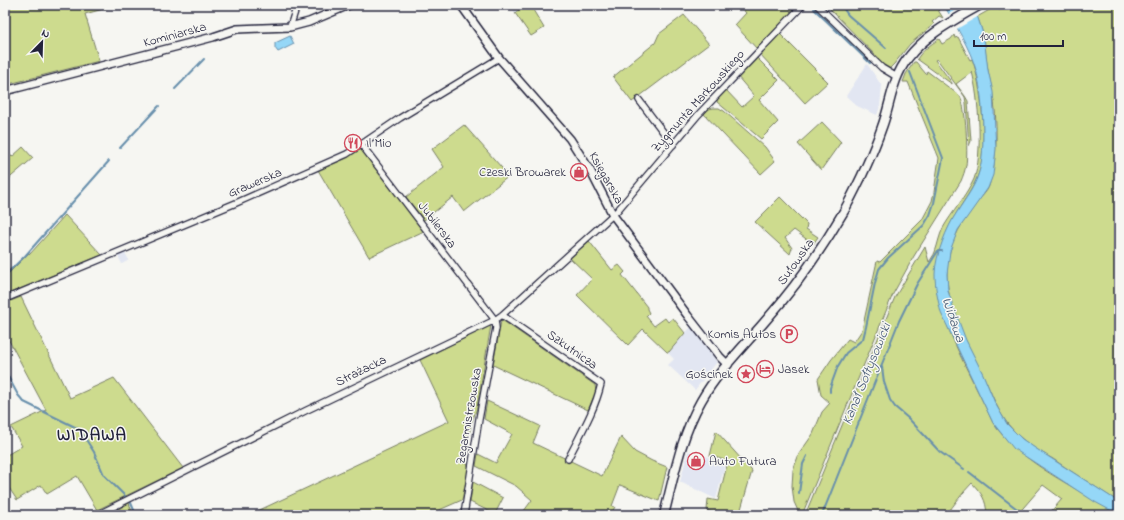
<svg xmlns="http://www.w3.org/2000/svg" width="1124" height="520" font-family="'Indie Flower',sans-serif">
<rect width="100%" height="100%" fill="#f6f6f2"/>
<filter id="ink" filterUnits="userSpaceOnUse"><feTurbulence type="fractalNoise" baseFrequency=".025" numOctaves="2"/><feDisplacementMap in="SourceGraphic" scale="8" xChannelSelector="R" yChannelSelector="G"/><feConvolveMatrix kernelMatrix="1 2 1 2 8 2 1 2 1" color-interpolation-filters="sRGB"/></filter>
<g filter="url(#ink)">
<!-- built -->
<path fill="#e2e6f2" d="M510,5h15l-10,8z
M867,64l15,22 -2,20 -3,9 -20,-9 -11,-10z
M125,253l4,7 -7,4 -4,-8z
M691,327l26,35 -22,28 -27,-25 6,-6 -7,-7 2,-1z
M688,451l38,11 -10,37 -36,-17z"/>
<!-- green -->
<path fill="#cddb8e" stroke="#787e64" d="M5,5h113l-33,9 14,47 -94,24z
M525,5h5l14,23 -13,8 -16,-23z
M739,5h61l-43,44 -22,-24 11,-12z
M826,5h115l1,1 -4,4 5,8 -4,-2 -7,6 2,2 -24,20 -16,20 -6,6 -11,-9 2,-2z
M1008,5h111v497c-22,-14 -44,-28 -66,-43 -14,-8 -28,-16 -39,-28 -16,-16 -22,-38 -32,-58 -18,-37 -44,-79 -32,-122 5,-19 17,-35 28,-50 4,-5 9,-9 11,-15 9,-26 9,-68 3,-96 -1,-6 -3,-13 -4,-20 -4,-21 -2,-33 -11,-53l16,-9 7,2z
M684,15l25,29 -77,58 -19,-25 42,-34 4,-9z
M779,33l49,49 -23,21 -46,-50z
M954,35l1,3 3,-1 12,23 2,-1c10,24 16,93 6,116 -5,14 -14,25 -21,37 -14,23 -22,48 -20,75 0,11 4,21 8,32 13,36 32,69 48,104 28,41 84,64 125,92h-70l14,-16 -19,-14 -26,30h-30c-1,-16 -5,-21 -15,-32 -10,10 -17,21 -26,32h-141l90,-218 30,-50 4,15c2,-3 5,-7 6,-10 3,-8 4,-16 8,-24 9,-16 23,-31 31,-49 9,-23 5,-82 -2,-107l-16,12 9,12 3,5 3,40 -2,5 -3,-43 -1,-6 -28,-38 -2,1 17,23v1l-35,-25c5,-8 14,-15 22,-20l3,5 9,-5z
M756,57l23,23 -20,20 19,22 -17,17 -44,-37 1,-5 7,-8 17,18 12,-11 -17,-20z
M914,62h2l10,12 1,-3 33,25c6,10 8,57 6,69 -1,6 -3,11 -5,16l-47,75 -21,38 -91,221h-22h15l3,-4 -4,-9 -2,-16 1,-16 6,-16 14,-20 9,-22 8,-9 -9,-8 -3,-16 13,-19 17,-21 6,3 8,-12 15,-69 3,1 42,-42 10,-19 2,-9 5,-34 -31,-76h-5l3,-8z
M713,108h6l5,3 41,36 10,14 -14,13 -58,-61 2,-3z
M822,122l19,20 -20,28 -23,-26z
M464,125l45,51 -45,36 -11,-15 -29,23 -18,-23 38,-30 -12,-18z
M23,147l10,11 -28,24v-33l7,8z
M361,149l63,82 -55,26 -51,-87 26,-11z
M780,197l27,27 -1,5 12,8 -5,7 -19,-14 -9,8 7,10 -2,6 -35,-32z
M65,215l37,40 -97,40v-18l24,-24 1,1z
M589,241l23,29 7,-5 6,7 -3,3 25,32v2l2,4 -3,3 8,10 11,-8 3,4 5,-4 12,15 -16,19h-2l-24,-23 -15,16 -51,-50 15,-16 -22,-21z
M21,297l49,101 44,-20 69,90 -86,42 -20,-34 -30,18 -6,-9 -24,15 -12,-18v-26l17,-10 -11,-19 35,-17 -41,-77v-30z
M502,320l93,65 1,7 -8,18 -95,-45 8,-44z
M491,325l-14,83 -6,16 -6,37 4,6 -7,33 -34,15h-179l200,-94 -29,-61z
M487,401l53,25 -7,17 69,33 19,-39 14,15 17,9 15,6 -8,34 -39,-16 -8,21 3,1 -5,8h-89l11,-15 -16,-14 -40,-20 2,-12 18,9 16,-29 -28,-15z
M716,431l36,40 -11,38 13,6h-37l-10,-5 1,-11 10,2 10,-40 -18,-5z
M473,482l30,16 -8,16 -25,-12z
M129,503l4,12h-25z"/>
<!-- water -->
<path fill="#95d7f7" stroke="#678fac" d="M944,5h25l9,13 6,19 4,33 5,22 3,57 -3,26 -5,13 -30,42 -8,21 -3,23 1,17 5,15 13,34 17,34 12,29 12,21 15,15 13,9 84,54v13l-24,-13 -81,-53 -21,-26 -52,-110c-3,-12 -6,-26 -6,-39 0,-18 12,-47 22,-62 8,-13 18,-25 22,-40 7,-21 4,-80 -3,-102 -6,-22 -21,-45 -32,-65z
M290,36l4,8 -16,8 -3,-4v-5z"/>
<!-- pier -->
<path fill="#f6f6f2" d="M964,5h8l7,11 -24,14 -8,-15z"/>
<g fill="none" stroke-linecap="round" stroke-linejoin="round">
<!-- stream -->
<path stroke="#678fac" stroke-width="2" d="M841,5l7,10 38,33
M814,9l56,54
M175,89l29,-30
M120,148l39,-42
M5,275l20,-19 84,-95
M882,367l2,15 6,18 5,7 14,12 31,33 24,17
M5,371l13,24 6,7 53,26
M830,392v-4l8,-22 8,-13 17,-14 3,-12 9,-44 4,-14 9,-11 36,-33 6,-10 4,-12 9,-45 -33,-86
M81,432l13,20 10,23 21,21
M969,472l56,43
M799,493l4,-29 4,-8
M131,503l5,12
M822,515l77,-194 18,-37 21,-33h4"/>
<!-- minor casing -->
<g stroke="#22223b" stroke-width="8">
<path id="minor" d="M817,5l65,63 15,9
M290,27l7,-22
M639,100l34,45
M361,144l134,176 1,8 -17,91 -15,96
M5,299l231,-96 111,-49 53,-36 99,-60
M502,315l99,69c-6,26 -21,51 -33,75
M97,515l208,-104 190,-91 7,-5 115,-104 81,-96 105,-110"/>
</g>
<!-- tertiary casing -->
<g stroke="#22223b" stroke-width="10">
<path id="tertiary" d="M461,5l38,53 71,81 21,33 22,43 75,101 32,41 8,8
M5,91l208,-54 24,-8 53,-2 19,-5 40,-17"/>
</g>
<!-- secondary casing -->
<g stroke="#22223b" stroke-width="11">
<path id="secondary" d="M664,515c10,-39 17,-79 37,-114 17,-30 44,-56 66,-82 29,-33 55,-70 77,-108 15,-28 28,-55 38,-84 9,-24 10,-49 26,-69 18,-24 47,-38 72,-53"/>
</g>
<!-- minor -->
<use href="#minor" stroke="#f6f6f2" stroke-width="5.5"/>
<!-- tertiary -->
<use href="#tertiary" stroke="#f6f6f2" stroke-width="7"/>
<!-- secondary -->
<use href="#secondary" stroke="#f6f6f2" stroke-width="8"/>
</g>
</g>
<!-- icons -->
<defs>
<g id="restaurant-ring" transform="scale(0.9)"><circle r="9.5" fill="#f6f6f2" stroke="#d1495b" stroke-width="1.5"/><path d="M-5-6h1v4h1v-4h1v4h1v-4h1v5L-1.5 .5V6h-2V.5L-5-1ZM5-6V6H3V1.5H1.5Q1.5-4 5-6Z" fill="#d1495b"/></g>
<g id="shop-ring" transform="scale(0.9)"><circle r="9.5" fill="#f6f6f2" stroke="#d1495b" stroke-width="1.5"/><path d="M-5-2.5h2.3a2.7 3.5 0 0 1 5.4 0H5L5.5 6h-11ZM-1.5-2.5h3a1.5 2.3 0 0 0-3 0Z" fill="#d1495b"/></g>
<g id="parking-ring" transform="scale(0.9)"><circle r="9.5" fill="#f6f6f2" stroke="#d1495b" stroke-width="1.5"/><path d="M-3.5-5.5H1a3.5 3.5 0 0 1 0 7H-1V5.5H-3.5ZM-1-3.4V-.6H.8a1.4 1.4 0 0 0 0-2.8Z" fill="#d1495b"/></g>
<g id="hotel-ring" transform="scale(0.9)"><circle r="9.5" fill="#f6f6f2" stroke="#d1495b" stroke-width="1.5"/><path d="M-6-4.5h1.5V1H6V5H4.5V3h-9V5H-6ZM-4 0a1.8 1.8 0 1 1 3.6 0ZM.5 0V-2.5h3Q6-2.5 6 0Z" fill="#d1495b"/></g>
<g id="sight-ring" transform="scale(0.9)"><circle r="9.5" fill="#f6f6f2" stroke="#d1495b" stroke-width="1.5"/><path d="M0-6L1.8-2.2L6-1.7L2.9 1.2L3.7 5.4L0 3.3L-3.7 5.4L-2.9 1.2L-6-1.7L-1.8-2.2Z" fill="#d1495b"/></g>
</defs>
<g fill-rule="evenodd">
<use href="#restaurant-ring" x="353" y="143"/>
<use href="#shop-ring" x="579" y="172"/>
<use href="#parking-ring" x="789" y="334"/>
<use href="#hotel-ring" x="765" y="369"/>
<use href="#sight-ring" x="746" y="374"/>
<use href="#shop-ring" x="696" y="461"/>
</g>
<g text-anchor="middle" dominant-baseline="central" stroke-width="3" stroke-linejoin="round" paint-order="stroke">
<!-- street labels -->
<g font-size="13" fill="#22223b" stroke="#f6f6f2">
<text transform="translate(175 35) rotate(-15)">Kominiarska</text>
<text transform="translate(698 101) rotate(-48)">Zygmunta Markowskiego</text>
<text transform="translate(606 178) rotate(61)">Księgarska</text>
<text transform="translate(255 183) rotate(-23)">Grawerska</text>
<text transform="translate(437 225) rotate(53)">Jubilerska</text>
<text transform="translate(796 262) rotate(-55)">Sułowska</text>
<text transform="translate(572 350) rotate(35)">Szkutnicza</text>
<text transform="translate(361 371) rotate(-26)">Strażacka</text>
<text transform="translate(469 416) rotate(-80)">Zegarmistrzowska</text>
</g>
<!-- poi labels -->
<g font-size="13" fill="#22223b" stroke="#f6f6f2" text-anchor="start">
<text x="366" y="143">Il Mio</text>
<text x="566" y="172" text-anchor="end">Czeski Browarek</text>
<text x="776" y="334" text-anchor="end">Komis Autos</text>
<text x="778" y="369">Jasek</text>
<text x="733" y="374" text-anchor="end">Gościnek</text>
<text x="709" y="461">Auto Futura</text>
</g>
<!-- water labels -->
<g font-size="14" font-style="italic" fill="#445873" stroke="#f6f6f2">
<text transform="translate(953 320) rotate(71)">Widawa</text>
<text transform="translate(867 374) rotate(-68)">Kanał Sołtysowicki</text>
</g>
<!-- district labels -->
<g font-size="17" font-weight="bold" letter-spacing="1" fill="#22223b" stroke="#f6f6f2">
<text x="92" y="435">WIDAWA</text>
</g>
</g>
<!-- margin -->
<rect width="1124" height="520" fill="none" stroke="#f6f6f2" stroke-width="20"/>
<rect x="10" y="10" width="1104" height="500" fill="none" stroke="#22223b" stroke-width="1.5" filter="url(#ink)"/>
<!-- north arrow -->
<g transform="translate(42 42) rotate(23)" stroke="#f6f6f2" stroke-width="3" paint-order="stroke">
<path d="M0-3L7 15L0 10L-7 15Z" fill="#22223b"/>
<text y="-6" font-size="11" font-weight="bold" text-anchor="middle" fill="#22223b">N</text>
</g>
<!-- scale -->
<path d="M974 40v6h89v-6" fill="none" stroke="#22223b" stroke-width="2"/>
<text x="980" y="40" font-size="12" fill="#22223b" stroke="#f6f6f2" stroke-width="3" paint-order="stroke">100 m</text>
</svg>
